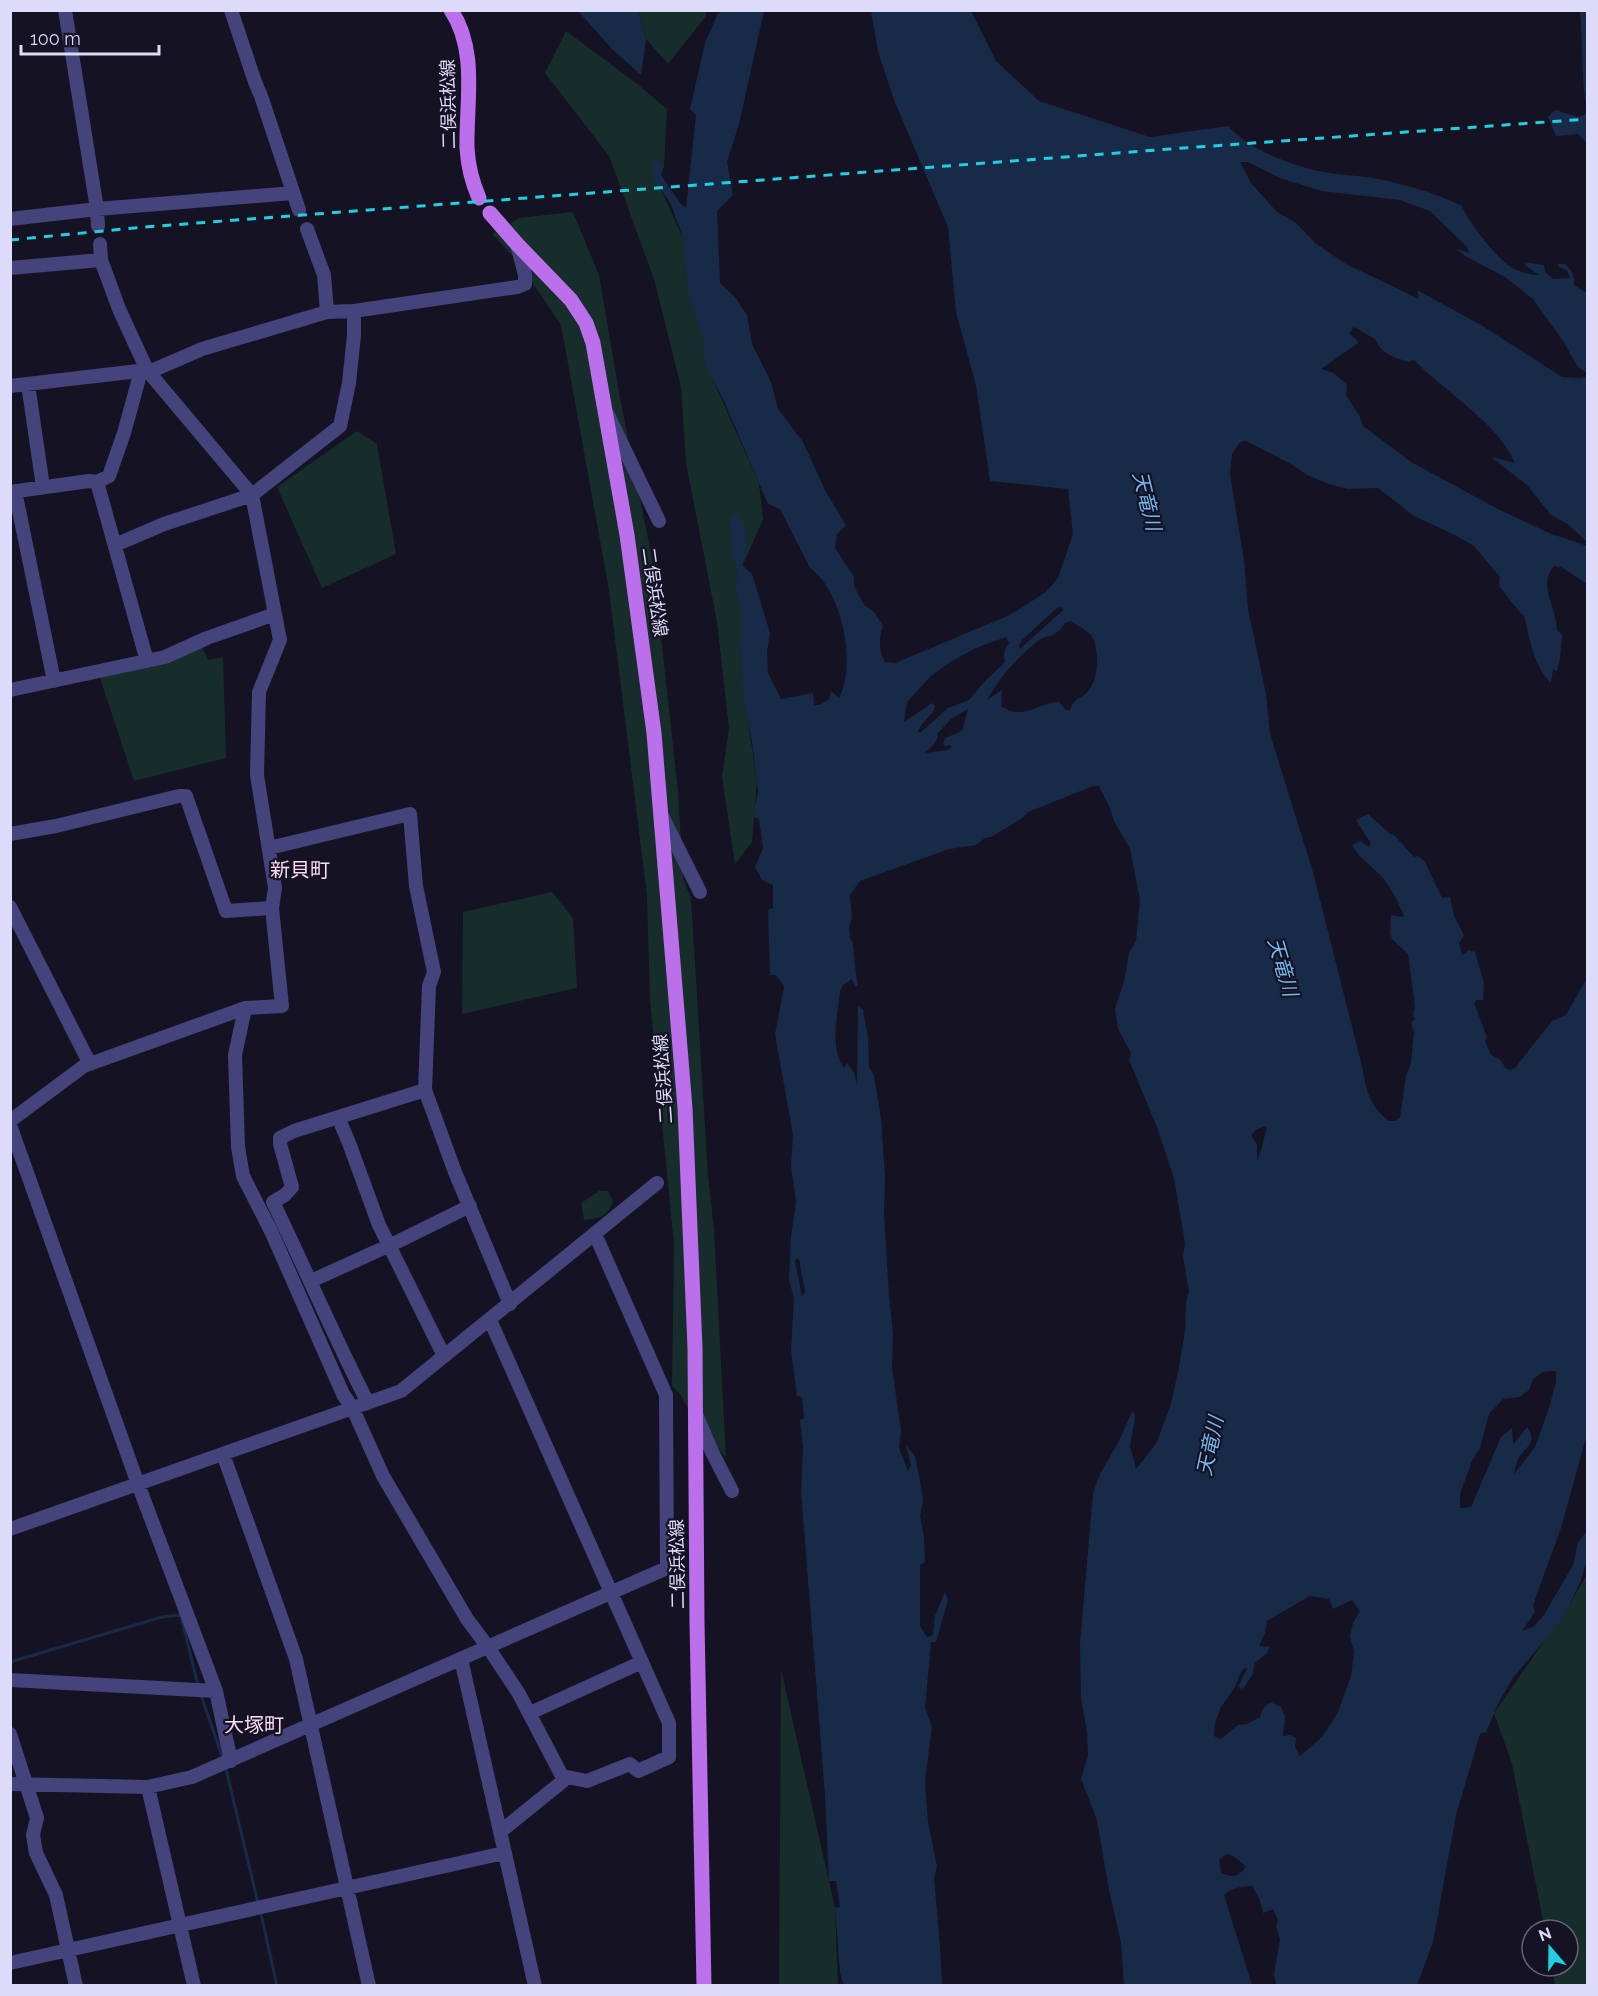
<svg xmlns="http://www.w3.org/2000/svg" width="1598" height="1996" font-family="Raleway,'Noto Sans JP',sans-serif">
<rect width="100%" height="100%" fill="#151223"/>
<!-- green -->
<path fill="#162d2b" d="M638,11v-1l68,1v5l-38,48 -22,-25z
M566,31l70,52 31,26 -3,57 -13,2 33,72 28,138 47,105 4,37 -25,55 9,140 10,66 -5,61 -17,22 -13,-87 7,-49 -12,-106 -31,-159 -5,-76 -27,-108 -45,-123 -64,-83z
M573,212l26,63 21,123 33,166 25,227 5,87 8,20 17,277 6,55 12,228 -32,-39 -14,-25 -8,-8 2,-141 -24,-245 -3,-104 -38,-306 -48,-265 -42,-62 -27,-29 27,-16z
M357,431l20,13 19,110 -74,34 -45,-101z
M202,647l6,13 15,-3 3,101 -92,23 -34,-103 80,-21z
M552,892l21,26 4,70 -115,26 1,-102z
M599,1191h9l5,10c-5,15 -14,18 -29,19l-3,-17z
M1587,1574v411h-32l-3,-19h16v-36h-23l-33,-166 -18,-51 76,-109z
M781,1669l54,239 3,77 -59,1z"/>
<!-- water -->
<path fill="#172b48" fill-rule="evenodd" d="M578,11h60l8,28 -5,36 -29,-26z
M719,11h45l-25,113 -12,38 6,33 -16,16 3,72 15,14 12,18 5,29 19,38 7,27 25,33 23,50 20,33 -9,9 -2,14 19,29v9l10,19 10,7 9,14c-4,13 -5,24 2,36l10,1 115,-48 36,-23 12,-14 15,-44 -5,-45 -78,-8 -14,-96 -20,-73 -8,-85 -54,-127 -16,-49 -7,-40h100l25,50 43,40 111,36 78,-11c19,22 62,39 90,45 18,4 37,4 55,7 31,6 60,14 89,28 7,17 31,47 46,59 7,6 21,10 31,10l-13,-9 -2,-4 20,3 1,7 8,7 17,-1c-2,-8 -4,-9 -12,-11v-3h7c7,6 9,11 9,21l13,8v80l-9,-6 -15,-26 -30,-42 -28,-22 -40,-21 -8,-7 13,4 -4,-7 -36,-35 -30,-11 -78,-9 -42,-13 -32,-16h-8l11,21 26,29 18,10 20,21 31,21 73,35 -2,-9 64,35 81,52 19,1 6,-2v166l-18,-17 -18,-10 -24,-30 -36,-28 24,6c-16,-39 -71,-72 -101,-103l-6,2c-14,-5 -27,-8 -33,-23l-21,-12 -5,6 7,6 2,4 -37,26 13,4 13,12 -1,10 13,20 4,11 48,36 87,47 51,24 38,13v38l-26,-17 -7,-1c-17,20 3,42 3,64l5,5 -2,24 -3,12 -4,-2 -2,14c-17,-16 -22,-47 -27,-68h-2l-23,-29 1,-9 -26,-31 -19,-11 -41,-19 -36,-28 -31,1 -21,-6 -19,-8 -16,-11 -45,-23 -6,1 -8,12 -2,20 14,86 4,49 18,85 4,40 43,138 50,198c3,22 8,37 26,51h6l5,-4 6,-41 5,-13 3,-31 -3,-9 4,-4 -2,-5 2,-8 -7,-52 -16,-15 -2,-6 1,-18 10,2 3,-1c-6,-14 -12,-28 -22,-39 -10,-11 -23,-19 -30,-32l8,-4 9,6 2,-3 -15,-24 12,-6 22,20 4,1 20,22 4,-1 7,6 17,36 8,-1 4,19 10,19 -5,8 3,12 7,-5 6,2 9,31 -1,17h-6l-3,3 13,34 -2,4 6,14c8,3 11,5 14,13l5,2 5,-2 37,-47 14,-6 21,-37v456l-26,94 -28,77 2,7 -13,19 11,-4 11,-12 29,-50 5,-22 9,-13v30l-6,20 -17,37 -51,61 -15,26 -12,28 -6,2 -24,81 -23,127 -16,43h-141l-2,-11 6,-34 -4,-14 2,-6 -5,-11 -10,4 -3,-13 -8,-14c-11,0 -20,2 -28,9l28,90h-128l-3,-42 -12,-53 -12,-70 -16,-41 7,-24 -1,-23 -6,-34 -1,-54 13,-151 7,-19 18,-31 15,-33 2,7 -5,29 6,23 20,-25 15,-40 8,-37 6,-36 1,-29 3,-11 -6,-35 2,-13 -11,-65 -17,-51 -28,-67 2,-7 -13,-24 -3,-21 9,-26 5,-29 7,-12 4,-41 -10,-51 -16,-28 -5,-15 -10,-20h-6l-65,26 -7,7 -30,18 -6,1 -9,7 -27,4 -89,32 -10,14 2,23 -3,10 1,10 3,5 3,32 2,10 -3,2 -3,-8 -9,6 -3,6c-2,23 -11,56 4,77l3,-5 7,10 3,10 1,-77 5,4 5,27 1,30 5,8 7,44 4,57 -1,38 5,82 4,37 -1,35 9,62 -2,18 9,23 3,-6 -5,-20 9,11 6,30 2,15 -3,14 4,23 1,24 -5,3v61l7,11 6,-2 2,-19 10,-24 3,8 -12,42h-5l-6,66 7,19 -7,54 3,41 9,44 -3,12 6,68 2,39h-98l-4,-12 -5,-65 5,-1 -4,-26h-7l-4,-86 -24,-304 2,-44 -3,-27 4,-2 -2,-21 -5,-1 -6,-46 3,-51 -5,-20 2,-42 5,-36 -5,-35 2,-31 -18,-101 9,-48 -8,-11h-6l-2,-65 5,-2v-23l-11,-5 -7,-13 8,-19 -4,-29 -6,-2 5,-26 -6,-50 -8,-39 -3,-36 -1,-61 -5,-17 3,-13 -7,-24 -1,-34 7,-4c13,16 10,33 5,52l10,9 18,59 -3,19 1,21 13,26 32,-6 1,12h6l9,-6 2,-8 8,7c18,-34 3,-108 -29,-130l-30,-59 -12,-5 -45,-105 -18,-34 -1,-21 -15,-50 -5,-34v-20l-14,-38 -16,-21 -3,-13 4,-8 9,6 -3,9 19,28 6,5 10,-93 -6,-6 15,-66zM1062,607l1,3 -43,39 -1,-3 3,-6 35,-32zM1071,621c5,4 16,9 20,14 9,14 8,42 -2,55 -7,10 -14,5 -19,20h-4l-7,-8c-21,0 -35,20 -58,4l1,-16 -15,10c12,-22 29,-41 48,-57 13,-11 18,-2 30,-20zM1006,637l3,6c-4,6 -7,12 -4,19l-19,18 -17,20 -21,8 -28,25 -2,-2c4,-10 15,-15 17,-25l-3,-3 -28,19 3,-20 23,-25 20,-15 26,-14zM968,709l-6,22 -17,7 -2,6 2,2 6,-1v3l-3,2 -23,3 10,-10 3,-6 -1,-3 14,-15zM1267,1126l-5,21 -5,14v-16l-6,-10 6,-6zM797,1258l3,3c0,11 4,20 5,31l-3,4 -7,-35zM1551,1371h5v11l-7,26 -14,39 -21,27c1,-4 2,-11 4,-15 6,-11 21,-16 9,-32l-9,12 -5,5 -1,-16 -11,9 -30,70 -11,1v-14l12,-33 8,-13 9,-34 14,-15 17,-2 9,-7 4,-11 10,-7zM1310,1596l19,3 4,10 19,-9 8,11 -7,12 -3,13 4,16 -3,24 -13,36 -15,24 -23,20 -5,-9 1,-9 -5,-3 -8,1 2,-19 -4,-10 -11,-5 -8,8 -2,7 -13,7 -9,1 -17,14 -7,-3 1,-13 6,-16 14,-20 5,-13 4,-6 3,1 -9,18 5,2 10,-15 1,-10 13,-11 3,-6 -11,-1 6,-13 2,-12zM1229,1854l10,6 7,7c-8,10 -14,11 -25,6l-2,-13 4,-4z
M1580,11h7v132l-9,-9 -22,2 -8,-19 7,-7 24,7 8,-4c-6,-35 -4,-68 -7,-102z"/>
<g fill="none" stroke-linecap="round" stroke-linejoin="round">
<!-- stream -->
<path stroke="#172b48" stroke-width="3" d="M180,1613l18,72
M10,1662l152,-45 18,-2
M201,1695l22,64
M225,1765l33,138
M261,1914l16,72"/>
<!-- minor -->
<path stroke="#45437c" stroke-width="14" d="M65,10l32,199 1,17
M231,10l24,72 6,14 38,114
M10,219l87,-10 196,-16
M307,229l17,46 3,37
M100,244l1,16 18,49 28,61 105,125 28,145 -21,52 -2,83 18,113 -3,20 10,98 -37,2 -10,47 3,92 5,29 28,55 72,163 10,15 30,67 84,143 21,28 31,47 43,82 1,5 -63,51
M10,268l91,-8
M149,372l53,-23 125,-37 27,-1 163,-24 8,-3v-9l-8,-31
M28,384l15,103
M10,386l137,-16
M608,415l51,106
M97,482l50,179
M15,491l39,190
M10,492l79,-11 8,1 12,-6 15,-43 17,-62
M115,545l49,-21 88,-29 88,-69 9,-43 5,-48v-24
M10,690l155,-33 42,-19 68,-24
M662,816l38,76
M10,834l46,-8 123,-30h7l40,115 46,-3
M269,848l141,-34 6,72 18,86 -5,14 -4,104 30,82 55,132
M10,907l80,157
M338,1117l11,26 30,82 65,131
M10,1121l74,-55 161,-58
M10,1125l128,359 78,207 15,70
M311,1281l88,-40 71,-35
M490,1320l179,403v34l-31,14 -8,-7 -43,17 -25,-5
M368,1403c-34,-66 -63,-135 -95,-201l12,-7 7,-8 -12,-43v-6l14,-7 131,-41
M696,1414l16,38 20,39
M223,1454l73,205 73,327
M10,1529l391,-138 256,-208
M461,1659l74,327
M10,1680l206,11
M530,1713l112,-51
M10,1734l27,84 -4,17 3,18 20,42 20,91
M10,1784l138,3 44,-10 475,-209 -1,-173 -71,-161
M148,1787l46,199
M10,1963l494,-110"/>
<!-- major -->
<path stroke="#bb6feb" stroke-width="15" d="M451,10c27,41 15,92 16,138 1,17 5,34 12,50
M490,213l27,31 54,56 15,23 7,20 34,192 27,198 31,375 10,240 2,274 7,364"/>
<!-- rail -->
<path stroke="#1fd0e0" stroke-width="3" stroke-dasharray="9 8" stroke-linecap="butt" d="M10,240l135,-13 1025,-78 418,-30"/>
</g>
<g text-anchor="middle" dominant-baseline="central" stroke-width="4.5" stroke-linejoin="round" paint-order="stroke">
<!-- street labels -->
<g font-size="18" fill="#dddafa" stroke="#151223">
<text transform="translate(448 104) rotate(-91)">二俣浜松線</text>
<text transform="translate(655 592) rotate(82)">二俣浜松線</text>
<text transform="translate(663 1079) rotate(-94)">二俣浜松線</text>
<text transform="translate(677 1564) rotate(-91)">二俣浜松線</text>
</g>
<!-- water labels -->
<g font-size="20" font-style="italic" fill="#75b7ec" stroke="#151223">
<text transform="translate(1147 501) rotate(76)">天竜川</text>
<text transform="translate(1283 967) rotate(74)">天竜川</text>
<text transform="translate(1210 1446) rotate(-78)">天竜川</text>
</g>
<!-- neighbourhood labels -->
<g font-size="20" fill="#fadbef" stroke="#151223">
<text x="300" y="870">新貝町</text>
<text x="254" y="1725">大塚町</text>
</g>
</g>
<!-- border -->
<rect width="1598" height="1996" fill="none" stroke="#dddafa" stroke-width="24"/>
<!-- north arrow -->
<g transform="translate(1550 1948) rotate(340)"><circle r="28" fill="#151223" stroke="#656279" stroke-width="1.5"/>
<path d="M0-4.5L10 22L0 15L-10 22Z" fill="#1fd0e0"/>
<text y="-9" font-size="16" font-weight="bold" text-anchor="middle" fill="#dddafa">N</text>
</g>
<!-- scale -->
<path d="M21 45v9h138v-9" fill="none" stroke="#dddafa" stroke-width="3"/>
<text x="30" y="45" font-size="18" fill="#dddafa" stroke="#151223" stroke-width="4.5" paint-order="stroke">100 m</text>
</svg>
